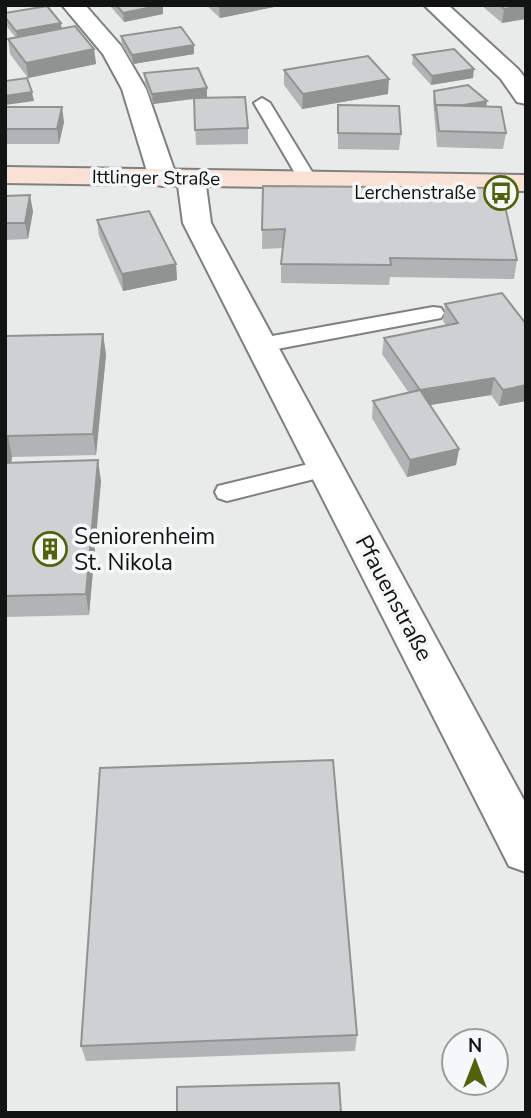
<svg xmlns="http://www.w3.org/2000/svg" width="531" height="1118" font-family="'Nunito Sans',sans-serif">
<rect width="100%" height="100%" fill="#e9eaea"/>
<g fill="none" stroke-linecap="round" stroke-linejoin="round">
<!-- lane casing -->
<g stroke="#7f8080" stroke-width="4">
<path id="lane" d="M262,98l8,5 47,77 -2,4 -7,2 -9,-6 -45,-77z
M433,307l8,1 3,5 -3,5 -180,34 -8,-2 -3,-5 3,-5 8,-2z
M325,460l9,2 3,6 -3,6 -107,27 -9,-3 -3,-6 3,-6z"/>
</g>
<!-- street casing -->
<g stroke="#7f8080" stroke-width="4">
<path id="street" d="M62,5h23l36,41 25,43 31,89 -4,6 -10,2 -10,-2 -4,-6 -27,-89 -19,-35z
M424,5h24l70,64 8,10v25l-9,-2 -16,-23z
M191,170l10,2 4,6 6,45 315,581v68l-17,-6 -326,-643 -6,-45 4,-6z"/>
</g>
<!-- secondary casing -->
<g stroke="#7f8080" stroke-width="4">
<path id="secondary" d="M5,167l521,8v16l-521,-8z"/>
</g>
<!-- lane -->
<use href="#lane" fill="#fff" fill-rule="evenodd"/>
<!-- street -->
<use href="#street" fill="#fff" fill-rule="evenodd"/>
<!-- secondary -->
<use href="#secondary" fill="#f9e1d4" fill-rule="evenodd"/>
</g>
<!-- wall -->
<path fill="#b2b3b4" d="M111,5h52v9l-39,8 -13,-15z
M206,5h68v2l-54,11z
M481,5h45l-24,18z
M5,13l57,15 32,21 2,15 -68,14 -18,-24 -2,-15 8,-1 -11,-14z
M121,36l73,18 -61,10 -11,-19z
M413,55l60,23 -42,7 -19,-21z
M284,70l104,24 -86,15 -18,-24z
M144,73l63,24 -5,1 46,30v16l-52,1 -2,-46 -41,5 -8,-21z
M434,91l52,15 20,27 -3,16 -66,-2 -4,-47z
M338,105l63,29 -2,16 -61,-1z
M5,107l59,15 -5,22h-54z
M263,186l254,74 -3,19 -124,-2 -1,8 -108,-2v-19l2,-16 -21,1z
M5,196l28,15 -5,28 -23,1z
M97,220l79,44 1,16 -54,11 -24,-55z
M445,304l81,20v77l-27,5 -8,-11 -61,10 29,44 -3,16 -49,12 -35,-59 1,-17 36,-8 -27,-39 2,-16 62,-13 -3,-4z
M103,334l3,21 -10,100 -84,2 -1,6 90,18 -12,134 -84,2v-281z
M357,1035l-2,16 -269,10 -5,-15z"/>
<!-- shaded-wall -->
<path fill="#919292" d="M163,5v9l-39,8 -1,-9z
M219,5h55v2l-54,11z
M526,5v14l-24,4 2,-14z
M61,23l1,8 -44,9 -2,-9z
M194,45v9l-61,10 -1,-9z
M94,49l2,15 -68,14 -2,-15z
M474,69l-1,9 -42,7 1,-9z
M389,79l-1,15 -86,15 1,-15z
M207,88v9l-54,7 -1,-10z
M32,92l2,9 -29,4v-9z
M487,101l-1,9 -49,1z
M62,107l2,15 -5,22 -2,-15z
M30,195l3,16 -5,28 -3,-16z
M176,264l1,16 -54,11 -1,-17z
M103,334l3,21 -10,100 -3,-21z
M494,378l-3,17 -73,12 2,-17z
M526,385v16l-27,5 4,-16z
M8,436l4,21 -4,27 -3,-11v-24z
M459,449l-3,16 -49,12 3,-17z
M98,460l3,21 -12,134 -3,-21z"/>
<!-- building -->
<path fill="#cfd0d1" stroke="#919292" stroke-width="2" d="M116,5h46l-39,8z
M500,5h26l-22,4z
M47,6l14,17 -45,8 -11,-14v-4z
M75,26l19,23 -68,14 -18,-24z
M181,27l13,18 -62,10 -11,-19z
M454,49l20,20 -42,7 -19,-21z
M368,56l21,23 -86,15 -19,-24z
M198,68l9,20 -55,6 -8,-21z
M27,78l5,14 -27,4v-15z
M468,85l19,16 -23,4h-28v6l-2,-20z
M245,97l3,31 -53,2 -1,-32z
M338,105l61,1 2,28 -63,-1z
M436,105l65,2 5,26 -67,-2z
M5,107h57l-5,22h-52z
M263,186l238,2 16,72 -127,-2 1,7 -110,-1 4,-35 -23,1z
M30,195l-5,28h-20v-27z
M149,211l27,53 -54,10 -25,-54z
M502,293l24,31v61l-23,5 -9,-12 -74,12 -36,-52 74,-15 -13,-19z
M103,334l-10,100 -85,2 -3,13v-113z
M420,390l39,59 -49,11 -37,-59z
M98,460l-12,134 -81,2v-133z
M333,760l24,275 -276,11 19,-278z
M339,1083l2,30h-164v-26z"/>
<!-- icons -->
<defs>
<g id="bus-ring" transform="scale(1.75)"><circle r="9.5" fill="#f6f7f8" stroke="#50630c" stroke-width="1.5"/><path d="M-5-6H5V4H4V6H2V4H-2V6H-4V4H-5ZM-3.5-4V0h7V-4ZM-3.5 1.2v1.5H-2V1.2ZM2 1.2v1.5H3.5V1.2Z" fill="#50630c"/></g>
<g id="building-ring" transform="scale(1.75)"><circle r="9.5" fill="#f6f7f8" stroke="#50630c" stroke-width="1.5"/><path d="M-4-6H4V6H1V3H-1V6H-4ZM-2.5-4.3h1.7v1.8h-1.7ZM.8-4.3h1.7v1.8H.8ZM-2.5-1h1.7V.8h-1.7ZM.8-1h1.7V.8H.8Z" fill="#50630c"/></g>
</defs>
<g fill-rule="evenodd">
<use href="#bus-ring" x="501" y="193"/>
<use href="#building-ring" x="50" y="549"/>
</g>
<g text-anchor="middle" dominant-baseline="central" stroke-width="7" stroke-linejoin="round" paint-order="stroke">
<!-- far-street labels -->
<g font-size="19" fill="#121313" stroke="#f6f7f8">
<text transform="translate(156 178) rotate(1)">Ittlinger Straße</text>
</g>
<!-- far-poi labels -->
<g font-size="19" fill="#121313" stroke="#f6f7f8" text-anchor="end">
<text x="476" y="193">Lerchenstraße</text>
</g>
<!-- poi labels -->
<g font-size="23" fill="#121313" stroke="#f6f7f8" text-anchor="start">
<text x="74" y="536">Seniorenheim<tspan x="74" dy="26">St. Nikola</tspan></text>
</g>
<!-- street labels -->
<g font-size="23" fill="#121313" stroke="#f6f7f8">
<text transform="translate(394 598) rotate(62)">Pfauenstraße</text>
</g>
</g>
<!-- border -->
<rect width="531" height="1118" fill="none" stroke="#121313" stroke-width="14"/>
<!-- north arrow -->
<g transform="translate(475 1062)"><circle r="33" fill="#f6f7f8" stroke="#9b9c9c" stroke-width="2"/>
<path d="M0-5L12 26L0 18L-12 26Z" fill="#50630c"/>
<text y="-10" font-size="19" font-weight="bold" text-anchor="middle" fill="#121313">N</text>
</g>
</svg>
